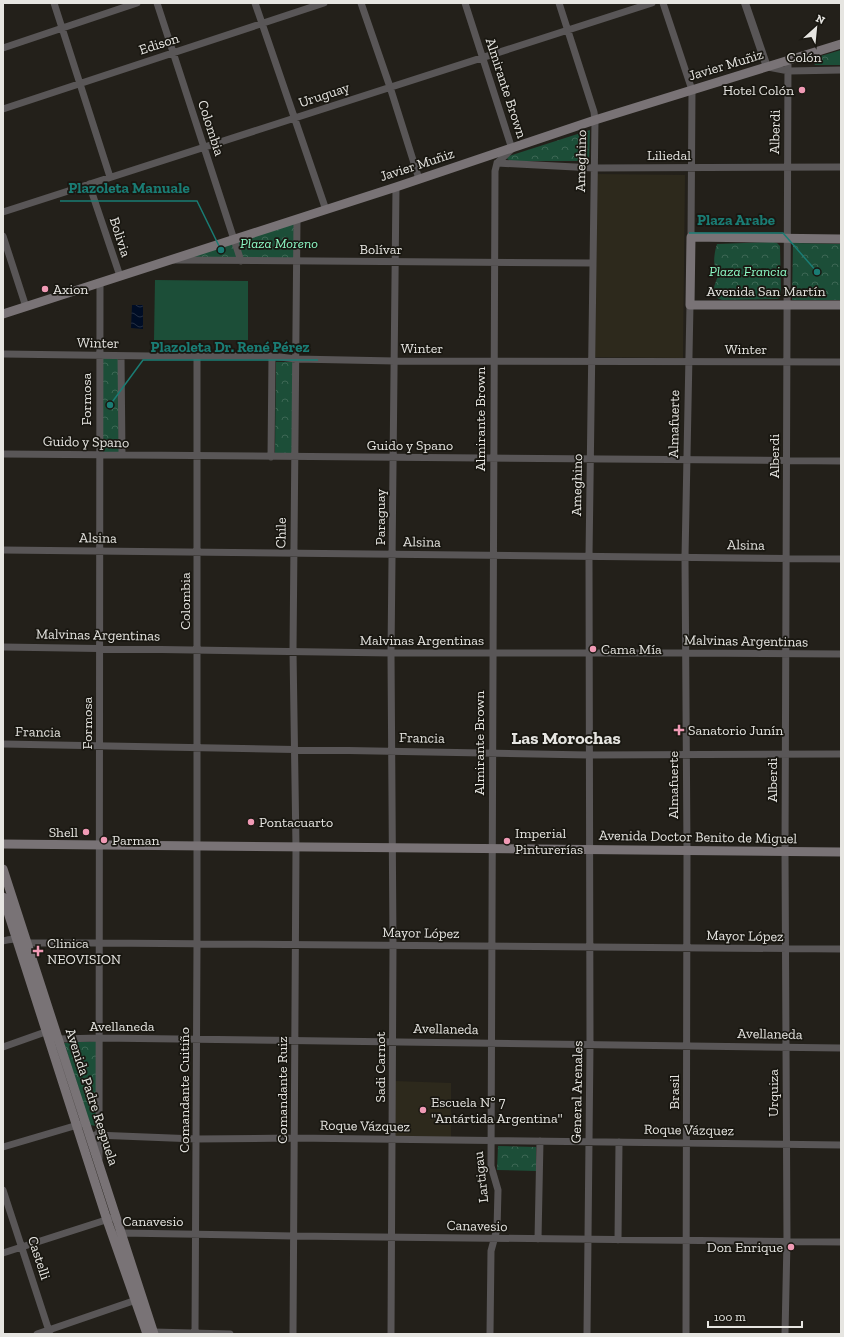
<svg xmlns="http://www.w3.org/2000/svg" width="844" height="1337" font-family="'Zilla Slab',serif">
<defs>
<pattern id="forest-crowns" width="20" height="18" patternUnits="userSpaceOnUse"><rect width="20" height="18" fill="#1c4e38"/><path d="M2 6a3 3 0 1 1 6 0M12 15a3 3 0 1 1 6 0" fill="none" stroke="#3d6754"/></pattern>
<pattern id="water-waves" width="16" height="10" patternUnits="userSpaceOnUse"><rect width="16" height="10" fill="#000d25"/><path d="M0 5q4-4 8 0t8 0" fill="none" stroke="#253044"/></pattern>
</defs>
<rect width="100%" height="100%" fill="#23201a"/>
<!-- built -->
<path fill="#2d291c" d="M597,174l88,1 -2,183 -88,-1z
M395,1081l56,2v54h-56z"/>
<!-- green -->
<path fill="#1c4e38" d="M155,280l93,1v59h-94z"/>
<!-- forest -->
<path fill="url(#forest-crowns)" d="M841,50v15h-26l-2,-3 1,-4z
M590,130l-1,31h-78l-4,-2 2,-3z
M295,221v38h-53l-6,-19z
M232,241l6,18 -58,-1z
M773,242l4,1 3,3 1,48 -1,4 -3,1 -55,1c-3,-1 -6,-2 -7,-6 -3,-6 1,-12 3,-18 1,-4 -1,-6 -3,-10 -2,-5 0,-16 2,-22z
M793,243l48,1v56h-49z
M102,358h16l1,94h-17z
M276,362h17l-1,91h-17z
M96,1041v85l-6,-1 -26,-82z
M498,1146l38,1v24l-39,-1z"/>
<!-- water -->
<path fill="url(#water-waves)" d="M132,305h11v24l-12,-1z"/>
<g fill="none" stroke-linecap="round" stroke-linejoin="round">
<!-- minor -->
<path stroke="#595657" stroke-width="7" d="M54,3l56,174
M157,3l84,258
M255,3l71,207
M361,3l29,84 29,92
M465,3l47,146 -15,14 -2,8 -4,995 7,24 -1,39 -6,22 -1,83
M559,3l35,109 1,8 -6,436 1,488 -3,290
M663,3l29,87 -1,147
M3,48l134,-45
M768,67l21,4 52,-1
M3,109l321,-106
M497,163l97,5 247,-1
M89,184l31,92
M3,212l649,-209
M3,236l23,71
M174,260l419,3
M3,354l148,2h121l24,3 99,2 446,1
M121,356l1,99
M3,454l838,7
M271,457l1,-101
M3,550l838,9
M3,647l388,6h295l155,1
M3,744l586,11 252,-1
M3,941c10,-3 15,-2 24,2h73l741,6
M54,1041l5,-2 41,-1 741,10
M3,1047l48,-17
M95,1135l101,4 98,-1 547,7
M3,1147l78,-23
M99,1159l1,-876
M3,1190l47,144
M117,1234l4,-1 172,3 548,6
M538,1239l2,-98
M618,1240l1,-98
M3,1253l109,-35
M37,1334l102,-35
M150,1334l4,-2 76,2
M195,1334l2,-390v-588
M293,1334l3,-487 -3,-196 4,-432
M391,1334l2,-389 -2,-292 5,-466
M686,1334l1,-483 -2,-294 5,-252
M785,1334l2,-93 -2,-389 3,-791"/>
<!-- tertiary -->
<path stroke="#595657" stroke-width="8" d="M745,3l22,64"/>
<!-- secondary -->
<path stroke="#797376" stroke-width="9" d="M841,239l-150,-2 -1,68h151
M3,314l393,-127 199,-67 246,-76
M3,844l838,8
M3,869l151,465
M3,897l104,323 40,114"/>
</g>
<!-- markers -->
<g fill="#f09ab5" stroke="#191711" stroke-width="1.5">
<circle cx="802" cy="90" r="4"/>
<circle cx="45" cy="289" r="4"/>
<circle cx="593" cy="649" r="4"/>
<path d="M677 724h4v4h4v4h-4v4h-4v-4h-4v-4h4z"/>
<circle cx="251" cy="822" r="4"/>
<circle cx="86" cy="832" r="4"/>
<circle cx="104" cy="840" r="4"/>
<circle cx="507" cy="841" r="4"/>
<path d="M36 945h4v4h4v4h-4v4h-4v-4h-4v-4h4z"/>
<circle cx="423" cy="1110" r="4"/>
<circle cx="791" cy="1247" r="4"/>
</g>
<g text-anchor="middle" dominant-baseline="central" stroke-width="3.5" stroke-linejoin="round" paint-order="stroke">
<!-- street labels -->
<g font-size="14" fill="#e6e5e1" stroke="#191711">
<text transform="translate(159 44) rotate(-18)">Edison</text>
<text x="804" y="57">Colón</text>
<text transform="translate(726 65) rotate(-17)">Javier Muñiz</text>
<text transform="translate(506 88) rotate(72)">Almirante Brown</text>
<text transform="translate(324 95) rotate(-18)">Uruguay</text>
<text transform="translate(211 128) rotate(72)">Colombia</text>
<text transform="translate(775 132) rotate(-89)">Alberdi</text>
<text x="669" y="155">Liliedal</text>
<text transform="translate(581 161) rotate(-89)">Ameghino</text>
<text transform="translate(417 165) rotate(-18)">Javier Muñiz</text>
<text transform="translate(120 237) rotate(72)">Bolivia</text>
<text x="381" y="249">Bolívar</text>
<text x="766" y="291">Avenida San Martín</text>
<text transform="translate(98 343) rotate(1)">Winter</text>
<text x="422" y="348">Winter</text>
<text x="746" y="349">Winter</text>
<text transform="translate(86 399) rotate(-90)">Formosa</text>
<text transform="translate(480 419) rotate(-90)">Almirante Brown</text>
<text transform="translate(674 424) rotate(-89)">Almafuerte</text>
<text transform="translate(86 442) rotate(1)">Guido y Spano</text>
<text x="410" y="445">Guido y Spano</text>
<text transform="translate(774 456) rotate(-90)">Alberdi</text>
<text transform="translate(577 485) rotate(-89)">Ameghino</text>
<text transform="translate(380 517) rotate(-90)">Paraguay</text>
<text transform="translate(281 533) rotate(-89)">Chile</text>
<text transform="translate(98 538) rotate(1)">Alsina</text>
<text transform="translate(422 542) rotate(1)">Alsina</text>
<text transform="translate(746 545) rotate(1)">Alsina</text>
<text transform="translate(185 601) rotate(-90)">Colombia</text>
<text transform="translate(98 635) rotate(1)">Malvinas Argentinas</text>
<text x="422" y="640">Malvinas Argentinas</text>
<text transform="translate(746 641) rotate(1)">Malvinas Argentinas</text>
<text transform="translate(87 723) rotate(-90)">Formosa</text>
<text transform="translate(38 732) rotate(1)">Francia</text>
<text transform="translate(422 738) rotate(1)">Francia</text>
<text transform="translate(479 743) rotate(-90)">Almirante Brown</text>
<text transform="translate(772 780) rotate(-90)">Alberdi</text>
<text transform="translate(673 785) rotate(-90)">Almafuerte</text>
<text transform="translate(698 837) rotate(1)">Avenida Doctor Benito de Miguel</text>
<text transform="translate(421 933) rotate(1)">Mayor López</text>
<text transform="translate(745 936) rotate(1)">Mayor López</text>
<text x="122" y="1026">Avellaneda</text>
<text transform="translate(446 1029) rotate(1)">Avellaneda</text>
<text transform="translate(770 1034) rotate(1)">Avellaneda</text>
<text transform="translate(380 1067) rotate(-90)">Sadi Carnot</text>
<text transform="translate(184 1090) rotate(-90)">Comandante Cuitiño</text>
<text transform="translate(282 1090) rotate(-90)">Comandante Ruiz</text>
<text transform="translate(577 1092) rotate(-89)">General Arenales</text>
<text transform="translate(674 1092) rotate(-90)">Brasil</text>
<text transform="translate(773 1093) rotate(-90)">Urquiza</text>
<text transform="translate(92 1097) rotate(72)">Avenida Padre Respuela</text>
<text transform="translate(365 1126) rotate(1)">Roque Vázquez</text>
<text transform="translate(689 1130) rotate(1)">Roque Vázquez</text>
<text transform="translate(481 1177) rotate(-96)">Lartigau</text>
<text x="153" y="1221">Canavesio</text>
<text transform="translate(477 1226) rotate(1)">Canavesio</text>
<text transform="translate(39 1258) rotate(72)">Castelli</text>
</g>
<!-- poi labels -->
<g font-size="14" fill="#e6e5e1" stroke="#191711" text-anchor="start">
<text x="794" y="90" text-anchor="end">Hotel Colón</text>
<text x="53" y="289">Axion</text>
<text x="601" y="649">Cama Mía</text>
<text x="688" y="730">Sanatorio Junín</text>
<text x="259" y="822">Pontacuarto</text>
<text x="78" y="832" text-anchor="end">Shell</text>
<text x="515" y="833">Imperial<tspan x="515" dy="16">Pinturerías</tspan></text>
<text x="112" y="840">Parman</text>
<text x="47" y="943">Clinica<tspan x="47" dy="16">NEOVISION</tspan></text>
<text x="431" y="1102">Escuela Nº 7<tspan x="431" dy="16">"Antártida Argentina"</tspan></text>
<text x="783" y="1247" text-anchor="end">Don Enrique</text>
</g>
<!-- park labels -->
<g font-size="14" font-style="italic" fill="#8cf9c5" stroke="#191711">
<text x="279" y="243">Plaza Moreno</text>
<text x="748" y="271">Plaza Francia</text>
</g>
<!-- district labels -->
<g font-size="18" font-weight="bold" fill="#e6e5e1" stroke="#191711">
<text x="566" y="738">Las Morochas</text>
</g>
</g>
<!-- callouts -->
<path fill="none" stroke="#1a7c74" stroke-width="1.5" d="M221 250L197 201H60M817 272L783 233H689M110 405L143 360H318"/>
<g fill="#1a7c74" stroke="#191711" stroke-width="1.5">
<circle cx="221" cy="250" r="4"/>
<circle cx="817" cy="272" r="4"/>
<circle cx="110" cy="405" r="4"/>
</g>
<g font-size="15" text-anchor="middle" font-weight="bold" fill="#1a7c74" stroke="#191711" stroke-width="3.5" stroke-linejoin="round" paint-order="stroke">
<text x="129" y="193">Plazoleta Manuale</text>
<text x="736" y="225">Plaza Arabe</text>
<text x="230" y="352">Plazoleta Dr. René Pérez</text>
</g>
<!-- border -->
<rect width="844" height="1337" fill="none" stroke="#e6e5e1" stroke-width="8"/>
<!-- north arrow -->
<g transform="translate(816 28) rotate(27)" stroke="#191711" stroke-width="3" paint-order="stroke">
<path d="M0-3L7 15L0 10L-7 15Z" fill="#e6e5e1"/>
<text y="-6" font-size="11" font-weight="bold" text-anchor="middle" fill="#e6e5e1">N</text>
</g>
<!-- scale -->
<path d="M708 1321v6h94v-6" fill="none" stroke="#e6e5e1" stroke-width="2"/>
<text x="714" y="1321" font-size="12" fill="#e6e5e1" stroke="#191711" stroke-width="3" paint-order="stroke">100 m</text>
</svg>
